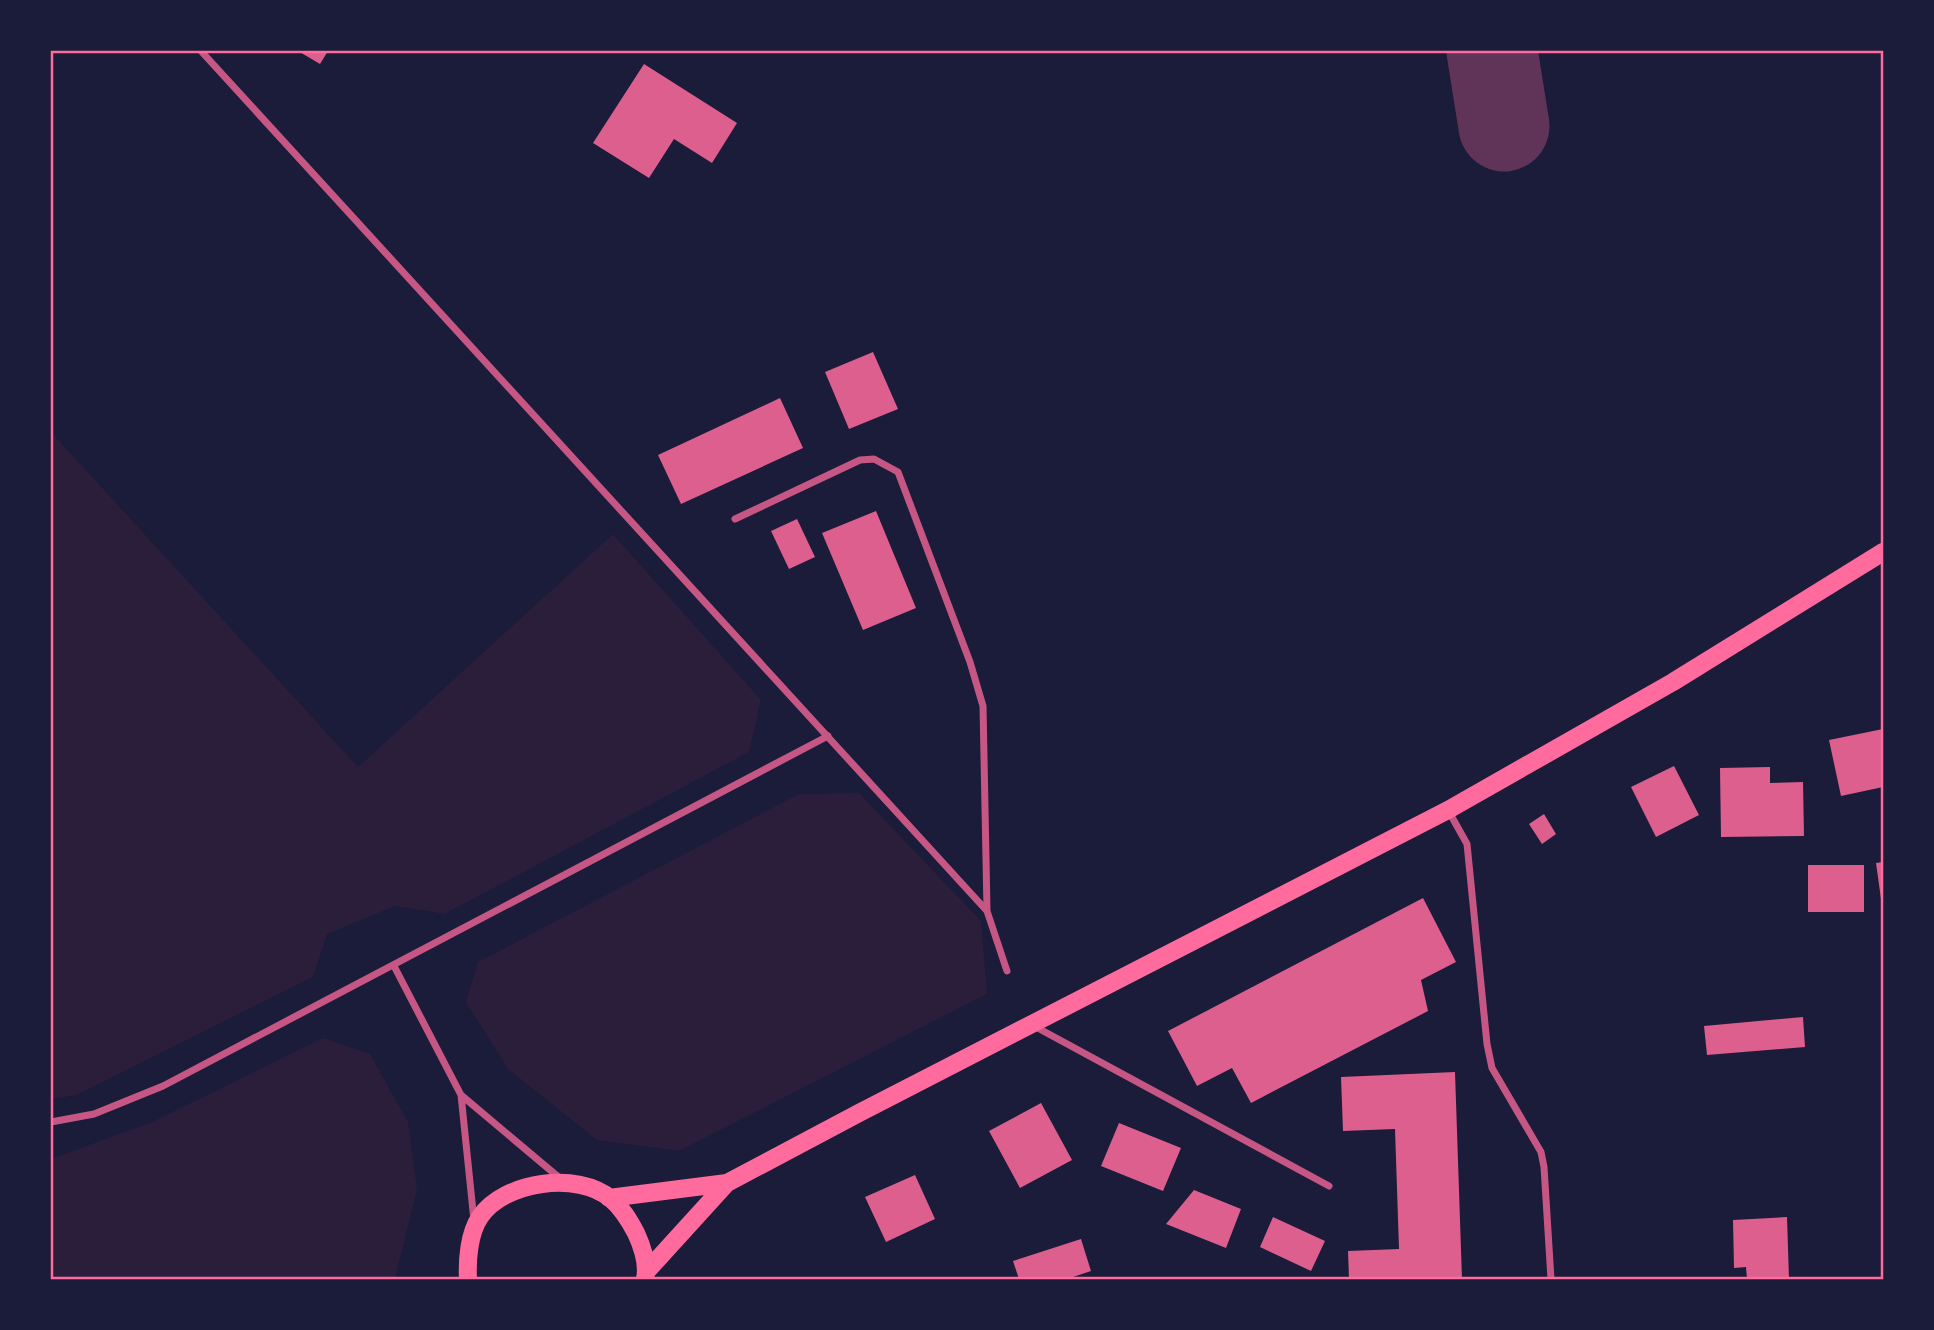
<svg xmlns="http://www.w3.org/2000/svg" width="1934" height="1330" font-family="Overpass,sans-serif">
<rect width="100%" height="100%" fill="#1b1b3a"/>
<!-- green -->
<path fill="#2a1e3b" d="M51,432l307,335 255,-233 148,166 -12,52 -304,162 -50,-8 -68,28 -14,43 -236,118 -26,4z
M859,793l122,128 6,73 -308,157 -82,-11 -89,-71 -42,-67 12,-40 321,-168z
M323,1038l47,16 38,68 9,67 -22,90h-344v-120l101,-37z"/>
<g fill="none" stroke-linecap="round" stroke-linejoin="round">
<!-- taxiway -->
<path stroke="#603358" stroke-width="91" d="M1492,51l12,75"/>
</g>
<!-- building -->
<path fill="#dd5f8e" d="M298,51h30l-8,13z
M644,64l93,59 -25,40 -38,-24 -25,39 -56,-35z
M873,352l25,57 -49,20 -24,-57z
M780,398l23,50 -122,56 -23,-49z
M876,511l40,97 -53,22 -41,-97z
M797,519l18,38 -26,12 -18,-38z
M1883,729v58l-42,9 -12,-56z
M1674,766l25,49 -43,22 -25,-50z
M1770,767v16l33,-1 1,54 -83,1 -1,-69z
M1544,814l12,20 -14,10 -13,-20z
M1883,862v44h-1l-6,-43z
M1808,865h56v47h-56z
M1423,898l33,64 -35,18 7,31 -177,92 -19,-35 -35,18 -29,-55z
M1803,1017l2,30 -98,8 -3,-29z
M1455,1072l7,207h-113l-1,-28 51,-2 -4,-120 -52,2 -2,-54z
M1041,1103l31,57 -52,28 -31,-57z
M1119,1123l62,25 -18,43 -62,-25z
M915,1175l20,44 -49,23 -21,-45z
M1194,1190l47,19 -15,39 -60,-24z
M1273,1217l52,24 -14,30 -51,-24z
M1787,1217l2,62h-42l-1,-12 -12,1 -1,-48z
M1081,1239l10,32 -24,8h-48l-6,-18z"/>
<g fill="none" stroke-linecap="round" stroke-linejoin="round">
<!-- minor -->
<path stroke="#c65784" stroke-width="7" d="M201,51l786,860 20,60
M735,519l125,-59 14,-1 24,13 72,190 13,44 4,204
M1448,810l19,34 20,200 5,24 49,84 3,15 7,112
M394,966l67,129 13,126
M1034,1026l295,160
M461,1095l101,85
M51,1122l43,-8 69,-28 665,-350"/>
<!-- primary -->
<path stroke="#ff6b9d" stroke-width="18" d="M609,1198l118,-15
M646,1272l81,-89 132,-70 589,-303 225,-128 210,-130
M468,1279c-1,-19 1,-46 12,-62 24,-36 98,-46 131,-18 11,9 18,21 25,34 6,13 12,32 9,46"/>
</g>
<!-- border -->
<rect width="1934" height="1330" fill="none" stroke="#1b1b3a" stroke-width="105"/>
<rect x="52" y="52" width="1830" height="1226" fill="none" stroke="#ff6b9d" stroke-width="2.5"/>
</svg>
